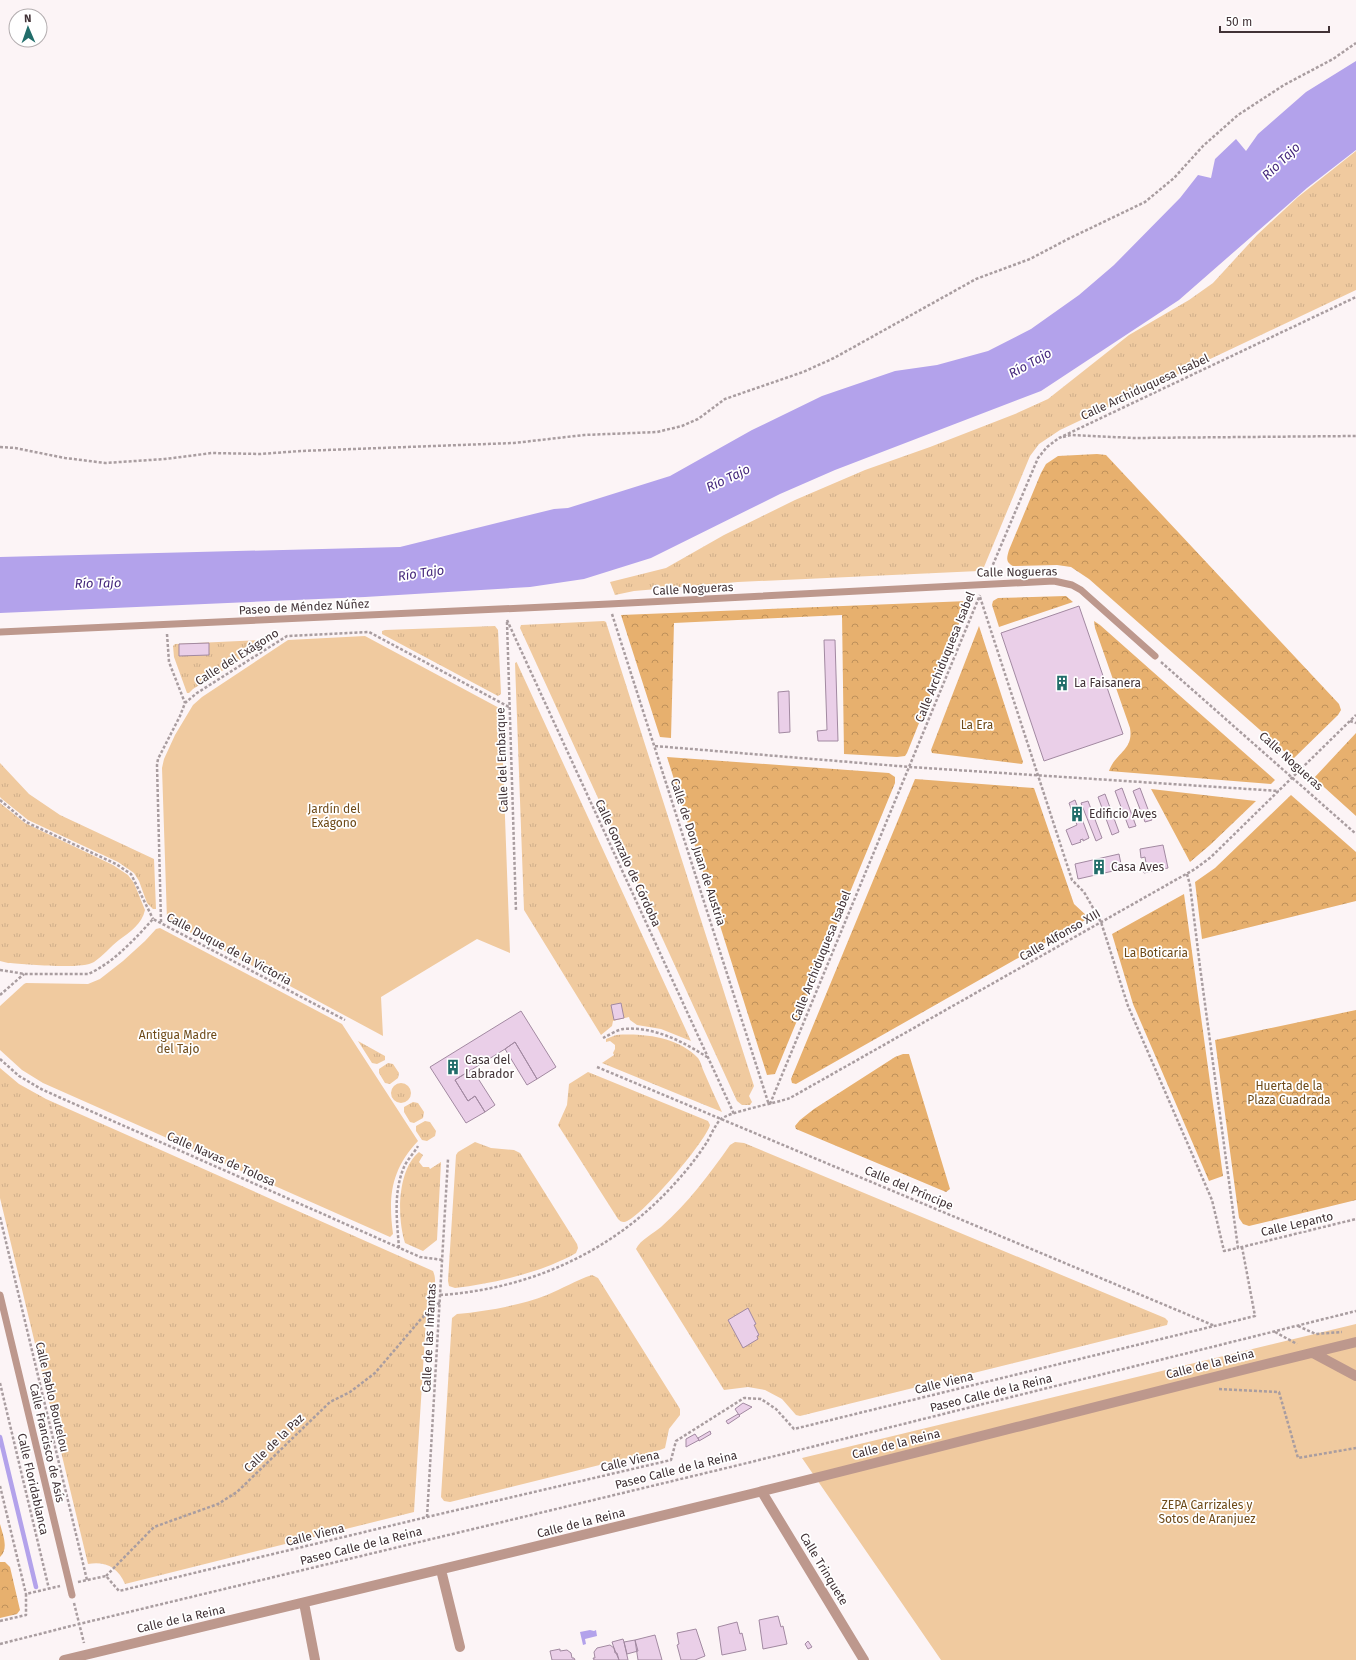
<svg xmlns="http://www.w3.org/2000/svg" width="1356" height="1660" font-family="'Fira Sans',sans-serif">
<defs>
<pattern id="grass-tufts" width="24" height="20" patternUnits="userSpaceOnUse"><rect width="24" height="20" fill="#f0ca9f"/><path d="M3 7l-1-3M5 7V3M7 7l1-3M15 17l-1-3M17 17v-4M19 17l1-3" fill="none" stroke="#cfae8a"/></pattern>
<pattern id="forest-crowns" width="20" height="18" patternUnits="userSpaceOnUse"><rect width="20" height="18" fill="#e7b06e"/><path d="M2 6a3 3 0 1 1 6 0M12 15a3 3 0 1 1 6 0" fill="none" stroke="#bd905b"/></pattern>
</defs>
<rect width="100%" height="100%" fill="#fcf4f6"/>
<!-- grass -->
<path fill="url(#grass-tufts)" d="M1356,151v139l-296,140 -21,14 -9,12 -46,111 -5,4 -241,11 -104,9 -19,4 -5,-13 56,-14 58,-33 71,-35 70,-30 65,-23 85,-33 33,-15 81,-64 60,-35 24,-17 44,-48 41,-38z
M604,621l2,1 6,19 142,445 -5,10 3,6 -2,3h-8l-5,-4 -217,-473 1,-3z
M495,626l3,4 3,64 -3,2 -116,-62v-3l3,-1z
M263,640l3,2 -1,2 -72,45 -4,4h-2l-13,-36 -1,-11 2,-2z
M517,662v1l174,378 -30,-12 -24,-4 -7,-5 -1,-3 -16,4 -1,5 -11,9 -77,-125 -9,-247z
M0,763l29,31 31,21 94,44 2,50h-3l-6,-6 -8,-22 -5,-8 -16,-11 -90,-42 -26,-21 -2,-2z
M0,803l25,20 88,42 15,10 6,8 11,27c-3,14 -15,22 -26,30 -9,7 -16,16 -25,22 -13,8 -68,2 -86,1l-8,-2z
M616,1035c28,-2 62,2 82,23 3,4 4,10 6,14 6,14 12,27 18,40l-120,-49 12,-8 -1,-2 2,-4v-4l-5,-4 -4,1v-3z
M358,1041l27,15v4l-8,4 -5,-1z
M388,1063l5,1 6,9 -1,5 -8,6 -5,-1 -6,-10v-4z
M0,1068l19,16 27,15 387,172c5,11 0,24 -6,33l-13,208 -289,72c-7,-17 -20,-23 -37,-20l-88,-366z
M588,1072l120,49 2,4c-4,16 -71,96 -86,97 -3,0 -4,-1 -6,-3l-60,-94 9,-20 2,-21z
M391 1093a10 10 0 1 1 20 0a10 10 0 1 1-20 0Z
M413,1102l5,1 6,9 -1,6 -9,5 -4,-1 -6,-10v-5z
M425,1121l5,1 6,9 -1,5 -8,5 -5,-1 -6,-9v-5z
M475,1142l16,6 23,2 6,3 57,91 1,4 -2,5c-8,5 -17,8 -25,12 -31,12 -63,19 -96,23l-6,-2 -1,-5 8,-126 2,-3z
M735,1142l9,1 421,175 3,3 -1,4 -367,91 -4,-1 -14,-16 -17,-9 -17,-3 -24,3 -88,-141c4,-9 18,-16 25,-22 27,-24 48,-52 69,-82z
M419,1152l4,3 -4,7 4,5h6l1,2 11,-7 -4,78 -14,11 -18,-8c-8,-25 -8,-73 14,-91z
M592,1275l6,3 82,131v6l-11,14 -4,19 -5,2 -210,52 -6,-1 -3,-4 11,-179 5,-4c30,-3 61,-8 90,-19 15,-6 29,-15 45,-20z"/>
<!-- forest -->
<path fill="url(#forest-crowns)" d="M1097,454l9,1 233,249 2,6 -3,5 -45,44 -204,-180 -18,-12 -14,-2 -44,1c-8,-4 -6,-9 -4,-16l32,-77 5,-9 12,-8z
M1066,596l7,6 -74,25 -7,-22 1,-4 5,-3z
M968,601l-61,152 -2,3 -8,1 -53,-3 -2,-139 -168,8 -3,115 -11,-1 -39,-122z
M1094,621l6,4 175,155 -4,4 -162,-13c6,-18 25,-21 21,-43l-35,-100z
M979,626l44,136 -1,2 -90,-11 -1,-3z
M1356,733v83l-42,-38z
M667,757l222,16 6,4v6l-120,291 -8,1z
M915,779l119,9 40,116 13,12v3l-291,165 -4,-1 -1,-4z
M1151,789l105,12 -46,44 -20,17z
M1291,795l65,57v49l-154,38 -7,-57 20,-14z
M1184,894l39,282 -14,5 -76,-177 -21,-70z
M1356,1010v190l-107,26 -6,-2 -4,-6 -24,-178z
M903,1054h6l41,135 -4,3 -150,-63 -1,-3 5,-6 14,-11 81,-52z
M0,1524c3,11 9,25 0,33z
M0,1562h5l5,5 10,43 -3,4 -17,4z"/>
<!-- green -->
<path fill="#f0ca9f" d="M365,636l136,73 9,244 -33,-14 -96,58 2,39 -216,-116 -5,-152 2,-9 11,-24 18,-30 9,-8 86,-57z
M160,928l182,96 76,117c-27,29 -30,55 -25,93l-3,3 -347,-154 -21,-13 -22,-20v-44l24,-22 2,-1 62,1 12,-5 23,-18 22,-20 11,-12z
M1356,1324v336h-415l-139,-202z"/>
<!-- water -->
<path fill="#b3a2eb" d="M1356,61v89l-49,38 -128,112 -138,91 -206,79 -55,24 -129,64 -67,21 -54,8 -165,10 -365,16v-56l400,-10 154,-38 14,-1 102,-32 82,-46 70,-34 73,-25 42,-6 51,-14 43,-22 48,-34 35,-30 66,-67 18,-23 13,3 4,-19 21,-20 10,12 12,-17 48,-42z
M590,1630l4,1 2,-1 1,6 -12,3 1,5 -3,1 -3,-13z"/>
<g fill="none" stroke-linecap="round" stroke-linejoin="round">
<!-- stream -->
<path stroke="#b3a2eb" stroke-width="4.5" d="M0,1437l36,150"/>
</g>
<!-- building -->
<path fill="#eacfe8" stroke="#a289a1" d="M1079,606l44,128 -79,27 -43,-128z
M824,640h11l3,101h-20l-1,-10 10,-1z
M209,643v12l-30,1v-12z
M789,691l1,41 -11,1 -1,-41z
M1122,788l14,38 -7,2 -14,-37z
M1140,788l12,32 -7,2 -12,-31z
M1105,794l14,38 -7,3 -14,-38z
M1075,800l14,38 -6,3v-2l-3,1 1,2 -9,3 -6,-15 11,-5 -8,-22z
M1088,801l14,37 -6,3 -15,-38z
M1163,845l5,23 -24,5 -1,-9 3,-1 -1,-6 -4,1 -1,-9z
M1119,854l3,15 -44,10 -3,-15z
M621,1003l3,15 -10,2 -3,-15z
M521,1011l35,56 -19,12 -22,-37 -10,7 -50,31 13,21 7,-5 10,16 -19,11 -36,-56z
M515,1042l22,37 -10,6 -22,-36z
M472,1069l23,36 -10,7 -10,-16 -7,5 -13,-21z
M748,1308l8,16 -2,1 5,10 -2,1 1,3 -15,9 -15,-28z
M743,1403l9,4 -13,8 -4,-6z
M738,1414l2,2 -12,8 -2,-3z
M710,1431l1,3 -12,7 -1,-3z
M695,1434l4,6 -13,7v-8z
M778,1616l3,11 2,-1 4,18 -24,5 -4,-29z
M737,1622l3,12 2,-1 4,17 -24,5 -4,-28z
M696,1629l9,27 -10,4h-14l-4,-15 2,-1 -2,-11z
M655,1635l7,25h-24l-3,-20z
M623,1639l1,3 4,18h-9l-5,-12 -2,-6z
M635,1640l3,11 -11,3 -3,-12z
M808,1641l4,6 -4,2 -3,-5z
M610,1645l4,3 1,5h2l2,7h-25l-1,-2h2l-1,-6 3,-4z
M560,1649v2l7,-1 4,3 1,5h2l1,2h-23l-2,-9z"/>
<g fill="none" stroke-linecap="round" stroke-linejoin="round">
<!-- path -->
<path stroke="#a99da0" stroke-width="2.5" stroke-dasharray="3 2" stroke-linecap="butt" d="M1063,437l8,-2 63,3 222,-2
M0,447l15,1 50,10 40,5 60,-4 47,-6 49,1 40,-3 213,-8 70,-8 73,-3 25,-6 16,-7 27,-20 78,-27 31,-14 142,-79 54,-20 38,-20 77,-37 29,-24 29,-32 35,-31 46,-30 49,-26 23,-16
M989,574l49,-116 9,-11 12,-9 297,-141
M980,597l92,283 12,12 17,30 27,84 84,194 12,51 14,-3
M612,614l157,491
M507,620l227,494
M507,622l9,289
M167,634l2,28 16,41
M1161,662l195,172
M1350,721l6,2
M655,746l255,21 369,24
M0,800l26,22 90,42 15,10 22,45
M1187,874l3,11 10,82 38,281 118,-29
M161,922l-4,-157 1,-6 22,-43 5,-13 12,-10 90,-57 82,-4 140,75
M0,970l25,4h63c24,-10 48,-36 65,-55l192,101
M0,995l24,-21
M603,1038c6,-3 14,-8 20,-9 30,-3 59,12 84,28
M0,1059l19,17 24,14 377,167 23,3
M597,1067l618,259
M770,1104l210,-509
M0,1217l87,363
M399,1248c-2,-27 -6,-55 5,-81 3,-7 10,-14 14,-21
M440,1295c92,-6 176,-45 237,-114 11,-12 21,-25 30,-39 3,-5 9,-19 14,-23 8,-7 55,-16 69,-21l405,-229 16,-12 145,-142
M1298,1326l18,8 26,-2
M1275,1332l22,12
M0,1383l49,206
M1219,1389l60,3 19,66 58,-10
M0,1486l26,108
M427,1517l21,-358
M106,1576l48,-49 64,-23 19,-12 93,-90 20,-10 25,-19 46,-54 19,-17
M78,1582l28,-6 13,15 308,-74 244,-57 5,-19 68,-43 17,1 15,10 18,20 461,-113 -13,-69
M74,1603l10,40
M0,1621l26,-6v-21l34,-8
M0,1644l79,-20 664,-160 613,-153"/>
<!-- lane -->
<path stroke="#bd988d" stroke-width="7" d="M0,632l609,-28 445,-23 18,4 9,5 74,66
M0,1295l72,300"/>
<!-- street -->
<path stroke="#bd988d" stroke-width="10" d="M1313,1353l43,23
M762,1492l102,168
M441,1570l19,77
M304,1603l11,57
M64,1660c231,-57 464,-110 695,-168 199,-49 398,-102 597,-150"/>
</g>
<!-- icons -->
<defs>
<g id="building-bare" transform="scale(1.2)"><path d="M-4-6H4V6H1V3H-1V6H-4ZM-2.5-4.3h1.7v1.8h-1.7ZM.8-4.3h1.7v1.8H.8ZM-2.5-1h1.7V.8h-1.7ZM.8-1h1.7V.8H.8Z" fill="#216d6a" stroke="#fff" stroke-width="2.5" paint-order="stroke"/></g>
</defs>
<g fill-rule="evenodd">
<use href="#building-bare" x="1062" y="683"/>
<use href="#building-bare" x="1077" y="814"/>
<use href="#building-bare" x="1099" y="867"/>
<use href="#building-bare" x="453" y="1067"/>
</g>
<g text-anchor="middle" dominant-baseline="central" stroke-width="3.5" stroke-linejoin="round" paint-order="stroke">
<!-- street labels -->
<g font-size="12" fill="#413236" stroke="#fff">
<text transform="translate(1145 387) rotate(-25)">Calle Archiduquesa Isabel</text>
<text transform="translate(1017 572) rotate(-1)">Calle Nogueras</text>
<text transform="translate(693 589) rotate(-3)">Calle Nogueras</text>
<text transform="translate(304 607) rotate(-3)">Paseo de Méndez Núñez</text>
<text transform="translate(237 657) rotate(-32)">Calle del Exágono</text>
<text transform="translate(945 657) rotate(-68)">Calle Archiduquesa Isabel</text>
<text transform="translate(502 760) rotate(-92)">Calle del Embarque</text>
<text transform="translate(1291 761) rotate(42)">Calle Nogueras</text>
<text transform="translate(698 852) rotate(72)">Calle de Don Juan de Austria</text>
<text transform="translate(628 863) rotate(65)">Calle Gonzalo de Córdoba</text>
<text transform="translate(1060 935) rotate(-30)">Calle Alfonso XIII</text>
<text transform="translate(229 949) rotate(28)">Calle Duque de la Victoria</text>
<text transform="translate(821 956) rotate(-68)">Calle Archiduquesa Isabel</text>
<text transform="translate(221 1159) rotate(24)">Calle Navas de Tolosa</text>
<text transform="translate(909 1188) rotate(23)">Calle del Príncipe</text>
<text transform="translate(1297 1224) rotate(-13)">Calle Lepanto</text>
<text transform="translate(429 1338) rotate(-87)">Calle de las Infantas</text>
<text transform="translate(1210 1364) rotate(-14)">Calle de la Reina</text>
<text transform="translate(944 1383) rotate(-14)">Calle Viena</text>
<text transform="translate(991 1393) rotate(-14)">Paseo Calle de la Reina</text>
<text transform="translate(52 1397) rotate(77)">Calle Pablo Boutelou</text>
<text transform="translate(47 1443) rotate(77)">Calle Francisco de Asís</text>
<text transform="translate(274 1443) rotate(-44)">Calle de la Paz</text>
<text transform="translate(896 1444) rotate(-14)">Calle de la Reina</text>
<text transform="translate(630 1461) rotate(-13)">Calle Viena</text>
<text transform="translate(676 1470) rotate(-14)">Paseo Calle de la Reina</text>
<text transform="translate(33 1484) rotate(77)">Calle Floridablanca</text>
<text transform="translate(581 1523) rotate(-14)">Calle de la Reina</text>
<text transform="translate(315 1535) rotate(-14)">Calle Viena</text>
<text transform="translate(361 1546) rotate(-14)">Paseo Calle de la Reina</text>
<text transform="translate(824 1569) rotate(59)">Calle Trinquete</text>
<text transform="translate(181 1619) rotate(-13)">Calle de la Reina</text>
</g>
<!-- poi labels -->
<g font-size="12" fill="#413236" stroke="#fff" text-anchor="start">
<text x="1074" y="683">La Faisanera</text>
<text x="1089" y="814">Edificio Aves</text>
<text x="1111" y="867">Casa Aves</text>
<text x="465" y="1060">Casa del<tspan x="465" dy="14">Labrador</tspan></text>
</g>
<!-- park labels -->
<g font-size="12" fill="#6e4a18" stroke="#fff">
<text x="977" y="725">La Era</text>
<text x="334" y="809">Jardín del<tspan x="334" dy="14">Exágono</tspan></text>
<text x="1156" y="953">La Boticaria</text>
<text x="178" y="1035">Antigua Madre<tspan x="178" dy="14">del Tajo</tspan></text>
<text x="1289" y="1086">Huerta de la<tspan x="1289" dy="14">Plaza Cuadrada</tspan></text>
<text x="1207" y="1505">ZEPA Carrizales y<tspan x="1207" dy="14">Sotos de Aranjuez</tspan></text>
</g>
<!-- water labels -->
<g font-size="13" font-style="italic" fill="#45287c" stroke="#fff">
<text transform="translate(1281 161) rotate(-44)">Río Tajo</text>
<text transform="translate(1030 363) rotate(-29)">Río Tajo</text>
<text transform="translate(728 478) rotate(-25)">Río Tajo</text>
<text transform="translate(421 573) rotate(-8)">Río Tajo</text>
<text transform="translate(98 583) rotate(-1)">Río Tajo</text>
</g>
</g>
<!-- north arrow -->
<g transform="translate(28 28) rotate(358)"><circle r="19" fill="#ffffff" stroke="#b3adaf"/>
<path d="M0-3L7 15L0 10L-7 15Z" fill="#216d6a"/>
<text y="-6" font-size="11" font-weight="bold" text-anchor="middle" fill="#413236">N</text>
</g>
<!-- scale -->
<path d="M1220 26v6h109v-6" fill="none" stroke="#413236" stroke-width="2"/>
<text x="1226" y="26" font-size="12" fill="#413236" stroke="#ffffff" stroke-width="3" paint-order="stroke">50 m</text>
</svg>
